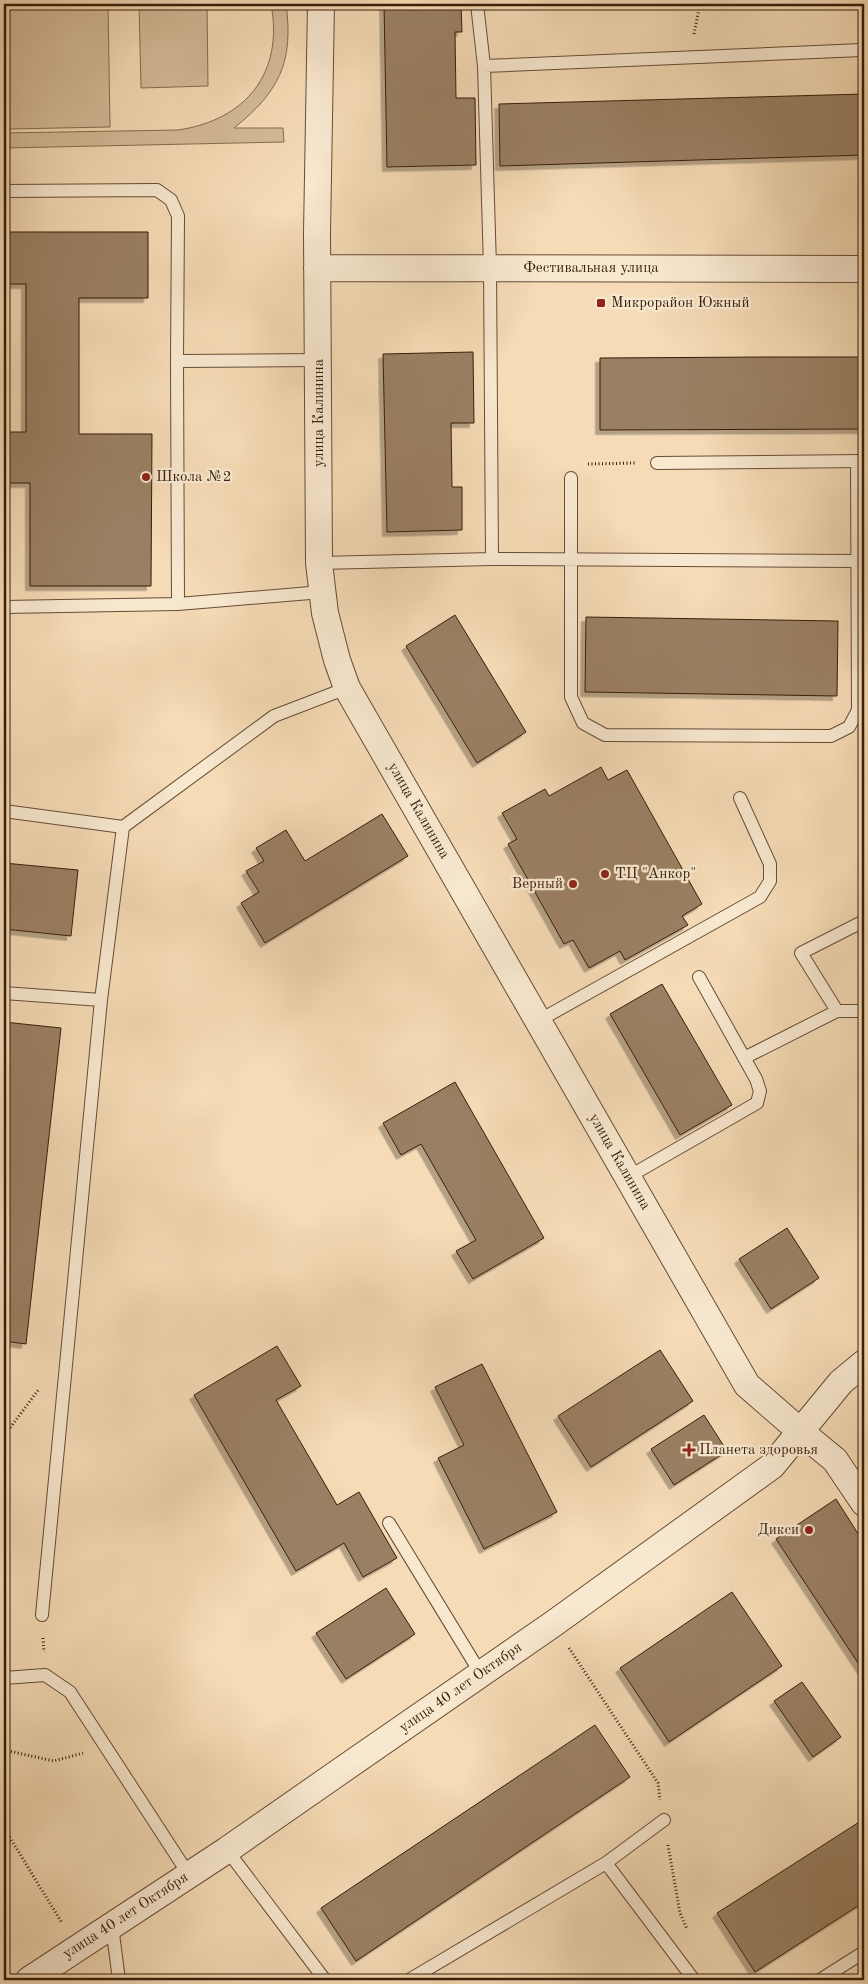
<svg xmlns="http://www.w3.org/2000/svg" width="868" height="1984" font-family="'Old Standard TT',serif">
<defs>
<filter id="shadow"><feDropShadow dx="-4.5" dy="4.5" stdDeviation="0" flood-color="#0004"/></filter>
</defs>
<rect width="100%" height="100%" fill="#f5dbb6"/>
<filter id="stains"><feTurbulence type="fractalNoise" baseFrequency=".004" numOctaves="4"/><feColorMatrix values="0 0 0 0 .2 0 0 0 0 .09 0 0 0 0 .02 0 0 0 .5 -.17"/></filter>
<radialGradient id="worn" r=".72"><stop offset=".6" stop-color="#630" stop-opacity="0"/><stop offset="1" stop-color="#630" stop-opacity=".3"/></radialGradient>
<!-- green -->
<path fill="#d5bb99" stroke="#866c52" d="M7,4h101l2,123 -101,2z
M139,4h68l1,82 -67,2z
M271,4h15c8,58 -7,88 -52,124h49l1,14 -280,6v-15l174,-3c68,-10 106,-57 93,-126z"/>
<!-- building -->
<path fill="#9a8063" stroke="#381d0a" filter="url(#shadow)" d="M384,4h77l1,28h-7l1,66h19l1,67 -89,2z
M864,94v61l-364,11 -1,-62z
M4,232h144v66h-69v136h73l-1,152h-121v-103h-26v-51h22v-148h-22z
M473,352l1,71h-23l1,64h10v43l-75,2 -4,-178z
M765,357h99v72l-264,1v-72z
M455,615l71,117 -49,31 -71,-117z
M586,617l252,4 -1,75 -252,-4z
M601,767l7,13 19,-10 75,134 -20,12 6,9 -63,35 -5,-9 -31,17 -16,-28 -9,4 -56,-100 9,-5 -15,-26 43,-24 4,7z
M382,814l26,42 -143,87 -24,-40 18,-11 -13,-21 18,-10 -8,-13 30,-18 19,31z
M4,863l74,7 -7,66 -67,-7z
M662,984l70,121 -52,30 -70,-121z
M4,1022l57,6 -35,316 -22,-3z
M455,1082l89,156 -71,41 -17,-28 20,-11 -55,-96 -20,11 -18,-32z
M787,1228l32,50 -48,31 -32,-50z
M277,1346l24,40 -25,14 61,105 22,-13 38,66 -34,19 -19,-34 -48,28 -102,-176z
M660,1350l33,51 -102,66 -33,-51z
M482,1364l75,148 -73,37 -46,-91 26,-13 -29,-58z
M704,1415l23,36 -53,34 -23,-36z
M836,1499l28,44v129l-88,-133z
M386,1588l29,46 -69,45 -30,-46z
M732,1592l50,74 -113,76 -49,-74z
M802,1682l39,55 -28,20 -39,-56z
M595,1725l35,52 -274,184 -35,-53z
M864,1819v83l-109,70 -38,-59z"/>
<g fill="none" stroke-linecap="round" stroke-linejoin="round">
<!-- lane casing -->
<g stroke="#674c35" stroke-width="14">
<path id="lane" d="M477,4l7,62
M4,191l153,-1 14,10 7,16 -1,145
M657,463l207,-2
M571,478v219l12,26 22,12 226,1 18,-9 9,-17 -1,-249
M492,559l-2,-292 -6,-201 378,-16
M319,563l173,-4 366,2
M178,604l-1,-243 142,-1
M4,607l174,-3 144,-12
M4,811l119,16
M864,921l-63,32 36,58h27
M4,993l97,7
M538,1021l222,-124 10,-16v-17l-30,-66
M744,1058l93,-47
M628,1177l129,-74 3,-12 -4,-12 -57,-102
M389,1523l92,151
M42,1615l59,-615 22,-173 151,-111 73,-28
M4,1678l41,-3 25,17 119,183
M227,1850l98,130
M606,1863l88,117
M112,1926l7,54
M409,1980l197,-117 58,-43
M820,1980l44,-28"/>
</g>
<!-- street casing -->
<g stroke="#674c35" stroke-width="28">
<path id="street" d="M321,4l-4,229 2,330 6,50 12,47 10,28 400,697 54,47 34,28 29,43
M317,268l547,1
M29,1980l198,-130 115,-80 211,-146 219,-158 69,-84 23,-19"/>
</g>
<!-- path -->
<path stroke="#381d0a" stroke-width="3" stroke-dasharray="1 2.5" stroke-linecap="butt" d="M862,4v24
M694,34l6,-30
M588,464l48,-1
M4,1436l35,-47
M43,1638l1,14
M569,1648l89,135 2,17
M4,1750l50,11 29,-8
M4,1828l58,95
M668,1845l12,68 7,16"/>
<!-- lane -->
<use href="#lane" stroke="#f8e8d0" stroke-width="12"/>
<!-- street -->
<use href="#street" stroke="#f8e8d0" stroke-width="26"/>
</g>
<!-- markers -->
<g fill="#8f2418" stroke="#f8e8d0" stroke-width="2">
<rect x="596" y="298" width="10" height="10" rx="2.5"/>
<circle cx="146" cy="477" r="5"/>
<circle cx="605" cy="874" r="5"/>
<circle cx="573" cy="884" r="5"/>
<path d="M686.5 1442.5h5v5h5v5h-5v5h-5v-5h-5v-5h5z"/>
<circle cx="809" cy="1530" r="5"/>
</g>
<g text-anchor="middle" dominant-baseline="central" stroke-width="4.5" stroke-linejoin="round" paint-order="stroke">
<!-- street labels -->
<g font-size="15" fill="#381d0a" stroke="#f8e8d0">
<text x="591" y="268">Фестивальная улица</text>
<text transform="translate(319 413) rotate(-90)">улица Калинина</text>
<text transform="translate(418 811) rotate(60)">улица Калинина</text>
<text transform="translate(619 1162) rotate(60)">улица Калинина</text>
<text transform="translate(461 1688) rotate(-35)">улица 40 лет Октября</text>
<text transform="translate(126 1916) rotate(-33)">улица 40 лет Октября</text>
</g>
<!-- poi labels -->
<g font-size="15" fill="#381d0a" stroke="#f8e8d0" text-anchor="start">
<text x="611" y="303">Микрорайон Южный</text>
<text x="156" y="477">Школа №2</text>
<text x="615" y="874">ТЦ "Анкор"</text>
<text x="563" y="884" text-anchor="end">Верный</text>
<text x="699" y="1450">Планета здоровья</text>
<text x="799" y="1530" text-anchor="end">Дикси</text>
</g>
</g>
<!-- margin -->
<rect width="868" height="1984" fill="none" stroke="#f5dbb6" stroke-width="20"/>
<rect x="5" y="5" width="858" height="1974" fill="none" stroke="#381d0a" stroke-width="2.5"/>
<rect x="10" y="10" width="848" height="1964" fill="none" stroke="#381d0a"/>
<rect width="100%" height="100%" filter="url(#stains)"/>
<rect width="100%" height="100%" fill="url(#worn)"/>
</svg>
